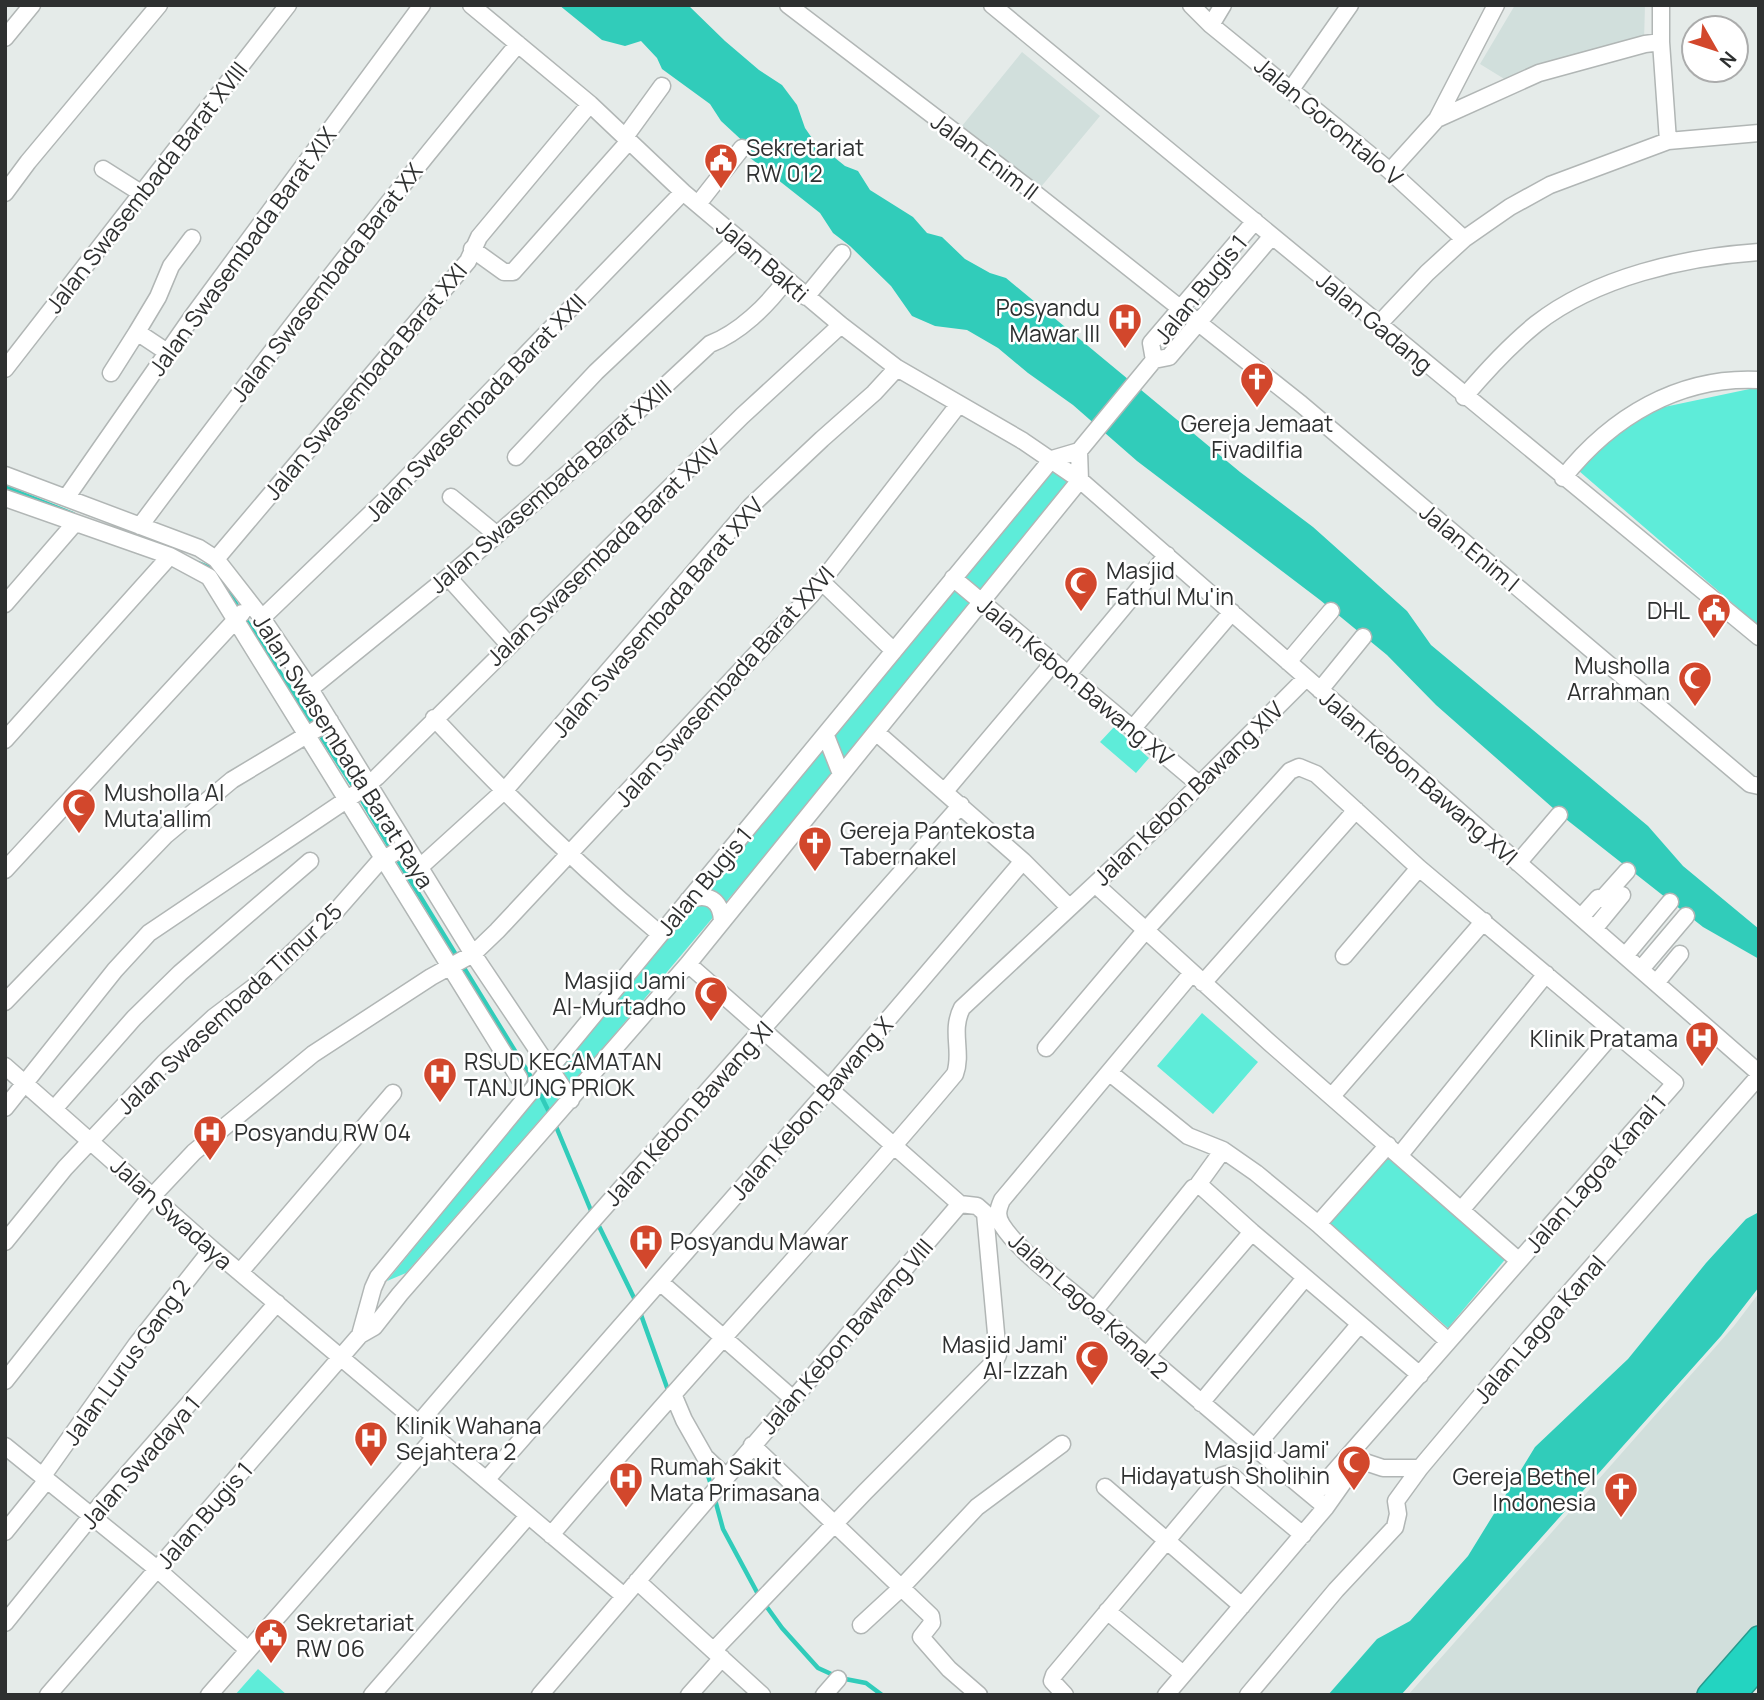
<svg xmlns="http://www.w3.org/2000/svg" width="1764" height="1700" font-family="Manrope,sans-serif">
<rect width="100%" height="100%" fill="#e5ebe9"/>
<!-- built -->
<path fill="#d1dfdc" d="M1515,5h130l-1,36 -138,39 -26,-16z
M1022,52l78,64 -60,72 -78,-62z
M1759,1293v331l-62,71h-289l326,-369z"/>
<!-- green -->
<path fill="#5eecd9" d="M1759,387v239l-180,-155 23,-25 48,-36z
M1052,468l17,15 -205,255 -250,297 -208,238 -19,8 209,-258z
M1114,727l35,31 -13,15 -36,-31z
M1202,1013l56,49 -45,52 -56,-48z
M1390,1153l118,103 -60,72 -119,-105z
M258,1669l29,26h-52z"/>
<!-- water -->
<path fill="#31ccba" d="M559,5h129l37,36 34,29 23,15 15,20 8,23 9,13 31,25 13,5 12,19 43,27 14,16 15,4 23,22 25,14 16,5 234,194 73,55 94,84 24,34 217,181 35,40 76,63v30l-56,-32 -141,-111 -126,-111 -49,-50 -67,-55 -183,-139 -64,-56 -45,-32 -30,-25 -31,-18 -32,-4 -23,-10 -21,-30 -41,-40 -17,-13 -13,-20 -71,-56 -1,-11 -27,-25 -11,-17 -48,-35 -5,-11 -16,-17 -16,5 -23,-6z
M1759,1212v75l-38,49 -320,359h-73l49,-56 33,-18 58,-65 67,-109 93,-88 78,-96 40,-44z"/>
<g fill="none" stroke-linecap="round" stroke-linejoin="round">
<!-- stream -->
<path stroke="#31ccba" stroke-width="4.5" d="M5,487l68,27
M198,563l15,6 27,41
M244,617l111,172
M360,797l31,52
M396,857l138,225
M538,1090l13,26
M555,1124l37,89
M596,1220l41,84
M640,1312l29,81
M705,1466l7,22
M714,1496l9,33 36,67
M764,1603l18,25 36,40 22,10 26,5 16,12"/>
<!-- minor casing -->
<g stroke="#b1b6b5" stroke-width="19">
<path id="minor" d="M471,5l119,99 93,88 158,133 56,43 126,73 57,39 679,593
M788,5l248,189 265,210 449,380 9,2
M992,5l767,632
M1191,5l20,20 179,146 74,68
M1661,5v37l7,99
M1211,25l12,-20
M5,38l27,-33
M1292,88l58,-83
M1437,119l59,-114
M625,137l37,-51
M103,169l38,24
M1390,171l47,-52 102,-46 106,-29 16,-2
M5,193l23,-31 131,-157
M698,204l44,-56
M472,249l32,23h9l116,-131
M806,297l36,-44
M1378,325l49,-52 37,-34 46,-32 40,-22 118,-44 91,-8
M137,332l21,-35 13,-31 21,-28
M1154,360l-3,-17 104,-122
M5,369l283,-364
M111,373l26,-41 30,20
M1464,397c22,-26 46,-52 72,-73 60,-47 149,-67 223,-72
M516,457l80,-85 142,-134
M5,475l194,73 17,11 46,59 48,71 163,265 98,146
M1563,478c48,-61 116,-102 196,-98
M451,497l45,37
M5,498l165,58 39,21 310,501
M66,498l126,-181 230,-312
M140,526c122,-164 247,-325 378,-482
M216,559l252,-298 11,-24 111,-133
M448,577l61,68
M953,578l247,207
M822,582l72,69
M5,604l70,-81
M262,618l125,-120 296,-306
M1288,662l43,-51
M1068,674l99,-119
M310,689l138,-112 162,-140 100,-93c29,-11 57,-38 76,-64
M1320,690l43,-53
M434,718c71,76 146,149 226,216
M1133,728l99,-116
M877,733l146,128 46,46
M826,736l15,38
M5,740l165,-184
M945,791l109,-129
M1518,863l41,-48
M419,868l86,-78 246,-284 71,-67 52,-46 23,-25
M5,870l237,-257
M1096,885l174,158 248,217
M688,900c20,-8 33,0 34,21
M1581,917l17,-19 4,1 25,-28
M1594,929l28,-34
M1344,956l75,-88
M1625,956l45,-54
M688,964l272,240
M1641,969l45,-53
M1192,973l-190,227c-4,9 -6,16 0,25 16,26 65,62 89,83 78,67 156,134 235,199
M1203,983l153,-173
M1656,983l24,-29
M5,1002l161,-167 66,-55 98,-59
M1046,1048l99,-117 145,-160 9,-4 17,7 103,94 256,215 -362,413
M5,1066l207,183 412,347
M1110,1073l78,63 35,14 33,23 62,51 130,117
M1332,1096l152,-175
M5,1108l110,-138 34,-37 215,-145 13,-11 365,-361 99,-91
M54,1109l80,-91 46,-45 130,-112
M1399,1156l147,-182
M1197,1186l6,2 49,44 168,143
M1461,1210l153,-178
M1318,1224l70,-79
M5,1242l60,-74 99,-105 50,-46 49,-37 73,-69 42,-48 27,-17
M240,1272l153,-179
M660,1282l132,116
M1095,1310l98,-122 4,-2 26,-36
M360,1335l13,-47 5,-11 674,-818 27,-8 75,-91 15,-3 103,-121
M1146,1356l106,-124
M5,1381l140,-177 49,-52 119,-98 118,-77 42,-23 24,-23 315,-337 147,-190
M673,1394l11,26 21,37 20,19
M1201,1403l104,-125
M419,1423l168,-196 374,-422
M752,1445l179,171 1,7 -11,14 28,32 30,26
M5,1446l152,123 91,81
M1255,1447l104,-122
M42,1477l94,-132 76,-96
M486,1480l334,-381 203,-238
M1105,1487l137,119
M5,1532l42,-52
M551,1535c131,-156 273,-304 404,-461 8,-22 -5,-43 7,-66l205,-191 139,-139
M637,1581l125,114
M1107,1611l76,63
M5,1623l96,-119 176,-201
M861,1625l39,-36 77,-82 85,-63
M714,1650l151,-158 130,-131 3,-6 -13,-142 -8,-7 -17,-2
M48,1695l312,-360 14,-8 26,-33 288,-330 392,-484 -1,-29
M209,1695l226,-258
M372,1695l156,-179
M540,1695l420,-491
M689,1695l33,-37
M824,1695l14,-16
M1065,1695l-13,-14 2,-6 167,-199 6,-2 5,2 71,59
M1166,1695l160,-188 24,-34 15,-11 18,6h37
M1248,1695l88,-105 59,-63 3,-13 -2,-13 24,-33 105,-125 234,-267"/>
</g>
<!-- highway casing -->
<g stroke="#279b8e" stroke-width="26">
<path id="highway" d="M1709,1695l50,-57
M1734,1695l25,-29"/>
</g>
<!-- minor -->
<use href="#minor" stroke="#fff" stroke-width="16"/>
<!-- highway -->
<use href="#highway" stroke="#23d4c1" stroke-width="23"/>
</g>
<!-- icons -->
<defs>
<g id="civic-pin" transform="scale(1.75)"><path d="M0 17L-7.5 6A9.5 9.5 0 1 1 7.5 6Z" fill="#d2472c" stroke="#fff"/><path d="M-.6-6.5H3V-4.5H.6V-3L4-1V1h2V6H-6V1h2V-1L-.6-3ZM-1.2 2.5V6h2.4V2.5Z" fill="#fff"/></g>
<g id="hospital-pin" transform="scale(1.75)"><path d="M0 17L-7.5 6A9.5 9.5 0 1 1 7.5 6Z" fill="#d2472c" stroke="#fff"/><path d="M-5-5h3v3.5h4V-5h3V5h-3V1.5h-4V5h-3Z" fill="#fff"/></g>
<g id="church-pin" transform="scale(1.75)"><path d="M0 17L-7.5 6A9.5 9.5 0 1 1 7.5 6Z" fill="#d2472c" stroke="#fff"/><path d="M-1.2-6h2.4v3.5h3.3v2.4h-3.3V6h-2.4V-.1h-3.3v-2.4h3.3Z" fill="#fff"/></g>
<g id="mosque-pin" transform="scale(1.75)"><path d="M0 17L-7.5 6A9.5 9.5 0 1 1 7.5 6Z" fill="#d2472c" stroke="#fff"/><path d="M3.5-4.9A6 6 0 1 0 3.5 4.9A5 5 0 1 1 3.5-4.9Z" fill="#fff"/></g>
</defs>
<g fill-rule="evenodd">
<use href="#civic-pin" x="721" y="160"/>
<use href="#hospital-pin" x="1125" y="320"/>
<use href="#church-pin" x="1257" y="379"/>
<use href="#mosque-pin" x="1081" y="583"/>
<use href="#civic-pin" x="1714" y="610"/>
<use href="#mosque-pin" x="1695" y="678"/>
<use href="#mosque-pin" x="79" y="805"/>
<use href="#church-pin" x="815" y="843"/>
<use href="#mosque-pin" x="711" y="993"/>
<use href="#hospital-pin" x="1702" y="1038"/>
<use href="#hospital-pin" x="440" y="1074"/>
<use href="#hospital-pin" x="210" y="1132"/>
<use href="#hospital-pin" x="646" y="1241"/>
<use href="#mosque-pin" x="1092" y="1357"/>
<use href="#hospital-pin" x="371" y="1438"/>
<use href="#mosque-pin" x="1354" y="1462"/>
<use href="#hospital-pin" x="626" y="1479"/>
<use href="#church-pin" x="1621" y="1489"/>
<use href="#civic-pin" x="271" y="1635"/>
</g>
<g text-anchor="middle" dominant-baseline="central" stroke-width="5" stroke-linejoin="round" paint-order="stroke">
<!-- street labels -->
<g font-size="23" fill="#2e3030" stroke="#fff">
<text transform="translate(1329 121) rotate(40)">Jalan Gorontalo V</text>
<text transform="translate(985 156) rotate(37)">Jalan Enim II</text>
<text transform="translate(146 187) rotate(-52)">Jalan Swasembada Barat XVIII</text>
<text transform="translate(242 251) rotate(-54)">Jalan Swasembada Barat XIX</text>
<text transform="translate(763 260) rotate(41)">Jalan Bakti</text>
<text transform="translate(326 282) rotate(-52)">Jalan Swasembada Barat XX</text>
<text transform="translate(1200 289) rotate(-51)">Jalan Bugis 1</text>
<text transform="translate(1375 322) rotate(40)">Jalan Gadang</text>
<text transform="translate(365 381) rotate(-50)">Jalan Swasembada Barat XXI</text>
<text transform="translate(475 407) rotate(-46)">Jalan Swasembada Barat XXII</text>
<text transform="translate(550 486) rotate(-41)">Jalan Swasembada Barat XXIII</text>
<text transform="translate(1470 547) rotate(40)">Jalan Enim I</text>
<text transform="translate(603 552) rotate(-44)">Jalan Swasembada Barat XXIV</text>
<text transform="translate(657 617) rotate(-49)">Jalan Swasembada Barat XXV</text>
<text transform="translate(1076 681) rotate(40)">Jalan Kebon Bawang XV</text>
<text transform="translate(724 686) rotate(-48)">Jalan Swasembada Barat XXVI</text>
<text transform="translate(344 751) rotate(58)">Jalan Swasembada Barat Raya</text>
<text transform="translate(1419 777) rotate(41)">Jalan Kebon Bawang XVI</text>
<text transform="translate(1188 793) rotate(-44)">Jalan Kebon Bawang XIV</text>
<text transform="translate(704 881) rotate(-50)">Jalan Bugis 1</text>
<text transform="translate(229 1008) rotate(-43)">Jalan Swasembada Timur 25</text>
<text transform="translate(811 1108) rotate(-49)">Jalan Kebon Bawang X</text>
<text transform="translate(688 1113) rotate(-48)">Jalan Kebon Bawang XI</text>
<text transform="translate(1595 1173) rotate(-49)">Jalan Lagoa Kanal 1</text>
<text transform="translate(172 1213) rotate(42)">Jalan Swadaya</text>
<text transform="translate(1089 1305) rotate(42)">Jalan Lagoa Kanal 2</text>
<text transform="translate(1539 1329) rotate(-49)">Jalan Lagoa Kanal</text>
<text transform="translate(846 1336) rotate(-49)">Jalan Kebon Bawang VIII</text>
<text transform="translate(126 1362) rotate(-54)">Jalan Lurus Gang 2</text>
<text transform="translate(140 1462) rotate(-49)">Jalan Swadaya 1</text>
<text transform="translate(204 1515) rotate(-49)">Jalan Bugis 1</text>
</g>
<!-- poi labels -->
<g font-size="23" fill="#2e3030" stroke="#fff" text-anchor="start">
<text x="746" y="147">Sekretariat<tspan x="746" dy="26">RW 012</tspan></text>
<text x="1100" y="307" text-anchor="end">Posyandu<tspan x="1100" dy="26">Mawar III</tspan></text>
<text x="1257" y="423" text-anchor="middle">Gereja Jemaat<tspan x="1257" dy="26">Fivadilfia</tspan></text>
<text x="1106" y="570">Masjid<tspan x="1106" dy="26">Fathul Mu'in</tspan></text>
<text x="1690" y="610" text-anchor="end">DHL</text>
<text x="1670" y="665" text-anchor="end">Musholla<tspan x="1670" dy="26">Arrahman</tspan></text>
<text x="104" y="792">Musholla Al<tspan x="104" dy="26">Muta'allim</tspan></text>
<text x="840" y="830">Gereja Pantekosta<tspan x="840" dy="26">Tabernakel</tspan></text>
<text x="686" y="980" text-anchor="end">Masjid Jami<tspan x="686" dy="26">Al-Murtadho</tspan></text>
<text x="1678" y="1038" text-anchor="end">Klinik Pratama</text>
<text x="464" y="1061">RSUD KECAMATAN<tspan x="464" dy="26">TANJUNG PRIOK</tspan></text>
<text x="234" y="1132">Posyandu RW 04</text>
<text x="670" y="1241">Posyandu Mawar</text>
<text x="1068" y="1344" text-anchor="end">Masjid Jami'<tspan x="1068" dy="26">Al-Izzah</tspan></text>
<text x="396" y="1425">Klinik Wahana<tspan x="396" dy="26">Sejahtera 2</tspan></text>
<text x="1330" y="1449" text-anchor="end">Masjid Jami'<tspan x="1330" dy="26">Hidayatush Sholihin</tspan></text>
<text x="650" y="1466">Rumah Sakit<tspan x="650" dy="26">Mata Primasana</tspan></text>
<text x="1596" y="1476" text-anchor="end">Gereja Bethel<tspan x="1596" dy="26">Indonesia</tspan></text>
<text x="296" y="1622">Sekretariat<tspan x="296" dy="26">RW 06</tspan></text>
</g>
</g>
<!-- border -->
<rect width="1764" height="1700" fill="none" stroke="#2e3030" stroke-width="14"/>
<!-- north arrow -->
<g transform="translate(1715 49) rotate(129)"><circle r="33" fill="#ffffff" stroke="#abacac" stroke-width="2"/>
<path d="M0-5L12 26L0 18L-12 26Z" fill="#d2472c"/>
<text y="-10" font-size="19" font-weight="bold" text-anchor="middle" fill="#2e3030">N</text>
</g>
</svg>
